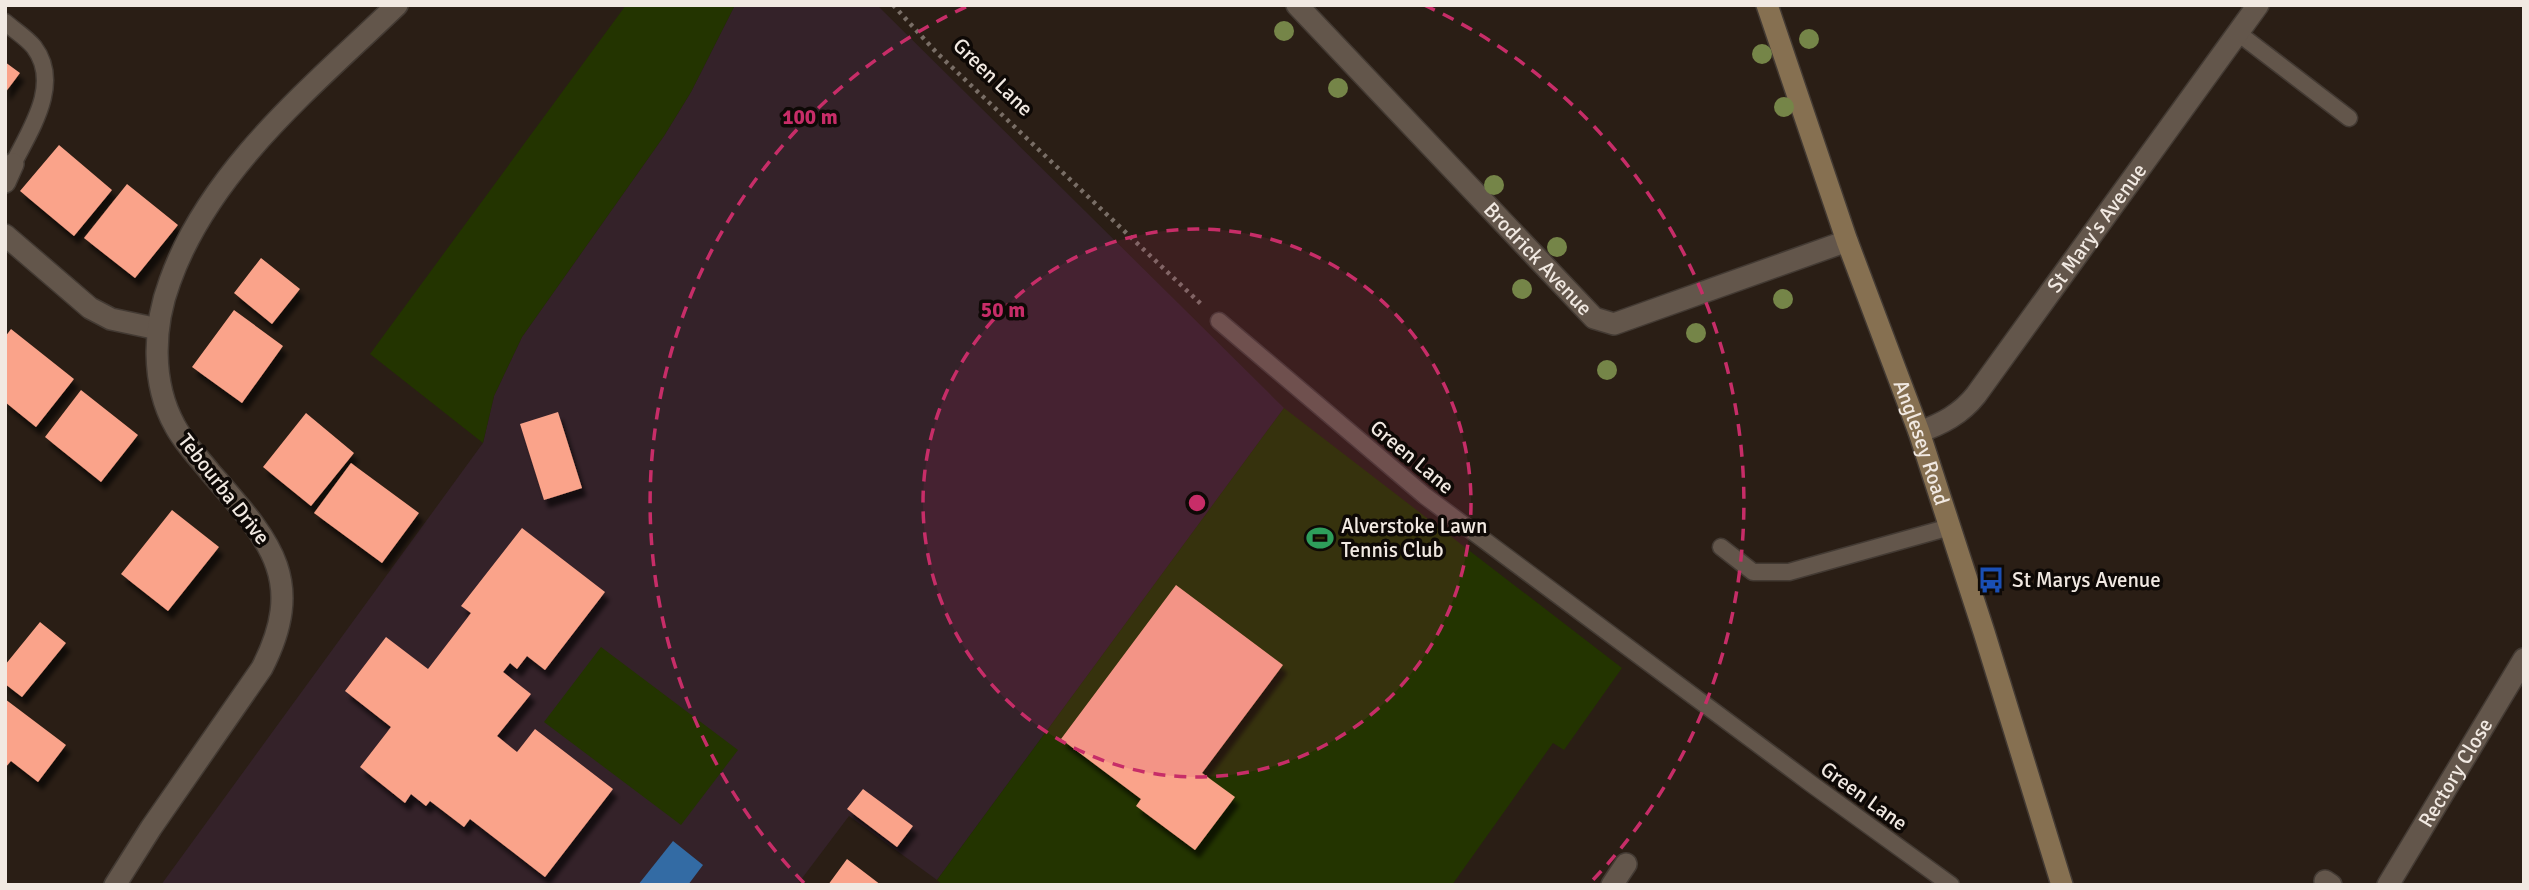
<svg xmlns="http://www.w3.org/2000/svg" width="2529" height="890" font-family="Signika,sans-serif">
<defs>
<filter id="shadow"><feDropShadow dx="4.5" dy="8" stdDeviation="2" flood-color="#0009"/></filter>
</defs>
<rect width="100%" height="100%" fill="#2a1e15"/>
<!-- education -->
<path fill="#342229" d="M735,5h142l407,403 -347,472 -88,-64 -52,69h-636l322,-442 11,-47 28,-59 142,-201 27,-44z"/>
<!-- green -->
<path fill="#233400" d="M626,5h109l-44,87 -27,44 -142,201 -28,59 -11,47 -113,-89z
M1284,408l338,260 -58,82 -11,-7 -101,142h-509l-6,-5z
M601,647l137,103 -57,75 -137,-103z"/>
<!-- water -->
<path fill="#336ba4" d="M673,841l30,24 -15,20h-50z"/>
<!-- building -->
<path fill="#faa38a" filter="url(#shadow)" d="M5,62l15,11 -15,20z
M59,145l53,45 -38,46 -54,-45z
M127,184l51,41 -43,53 -51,-40z
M261,258l39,31 -28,35 -38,-31z
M234,310l49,36 -41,57 -50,-36z
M11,329l63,50 -38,48 -31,-25v-65z
M81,390l57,45 -37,47 -56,-45z
M558,412l24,76 -38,12 -24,-76z
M306,413l48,40 -43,53 -48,-39z
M351,463l68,50 -37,50 -68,-50z
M172,510l47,37 -51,64 -47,-37z
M522,528l83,64 -60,78 -18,-14 -10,13 -7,-6 -7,9 28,22 -34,42 20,16 18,-23 78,60 -68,88 -75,-58 -6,8 -34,-26 -4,5 -15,-12 -6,9 -45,-36 31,-40 -46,-36 41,-54 42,32 43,-56 -10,-7z
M1176,585l107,80 -81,108 33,24 -40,53 -59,-44 5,-7 -80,-60z
M40,622l26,21 -44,54 -17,-13v-19z
M5,699l61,46 -28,37 -27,-21 -6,7z
M863,789l50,37 -16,21 -50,-38z
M847,859l34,26h-53z"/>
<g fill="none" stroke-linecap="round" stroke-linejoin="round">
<!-- lane casing -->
<g stroke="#433a33" stroke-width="19">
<path id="lane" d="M5,22c9,8 22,16 29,25 28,37 -4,83 -21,117
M2238,33l111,85
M1219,321l206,175 385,287 141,102
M1721,547l32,25h36l161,-45"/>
</g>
<!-- street casing -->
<g stroke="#433a33" stroke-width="24">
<g id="street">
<path id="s1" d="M1297,5l297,313 20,6 233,-83"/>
<path d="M5,182l8,-18"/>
<path d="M5,235l85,73 21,11 47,10"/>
<path id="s2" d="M1919,432c23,-8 42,-18 57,-37l282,-390"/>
<path d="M2325,881l6,4"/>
<path d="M115,885l36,-57 111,-160c46,-90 6,-129 -52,-196 -12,-15 -26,-29 -35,-46 -24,-43 -22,-100 -5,-145 40,-112 143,-195 227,-276"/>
<path d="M1612,885l14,-21"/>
<path id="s3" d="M2388,885l136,-226"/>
</g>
</g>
<!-- secondary casing -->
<g stroke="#433a33" stroke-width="24">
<g id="secondary">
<path id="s4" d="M1767,5l80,236 72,191 65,200 78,253"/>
</g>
</g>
<!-- path -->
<path stroke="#796e66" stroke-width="4.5" stroke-dasharray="3.5 5" stroke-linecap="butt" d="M893,5l44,48 264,251"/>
<!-- lane -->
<use href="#lane" stroke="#63564b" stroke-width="16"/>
<!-- street -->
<use href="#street" stroke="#63564b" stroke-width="21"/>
<!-- secondary -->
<use href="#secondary" stroke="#867051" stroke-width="21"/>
</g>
<!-- trees -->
<g fill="#758548">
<circle cx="1284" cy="31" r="10"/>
<circle cx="1809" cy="39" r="10"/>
<circle cx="1762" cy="54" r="10"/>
<circle cx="1338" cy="88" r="10"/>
<circle cx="1784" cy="107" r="10"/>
<circle cx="1494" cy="185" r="10"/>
<circle cx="1557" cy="247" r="10"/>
<circle cx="1522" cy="289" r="10"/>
<circle cx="1783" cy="299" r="10"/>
<circle cx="1696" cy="333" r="10"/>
<circle cx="1607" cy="370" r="10"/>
</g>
<!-- distance rings -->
<circle cx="1197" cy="503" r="274" fill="#c72d68" fill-opacity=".12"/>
<g fill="none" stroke="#c72d68" stroke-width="3.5" stroke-dasharray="12 9">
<circle cx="1197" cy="503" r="274"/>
<path d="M804 883A547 547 0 0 1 970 5M1424 5A547 547 0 0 1 1590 883"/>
</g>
<!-- icons -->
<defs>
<g id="stadium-bare" transform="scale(2.1)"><path d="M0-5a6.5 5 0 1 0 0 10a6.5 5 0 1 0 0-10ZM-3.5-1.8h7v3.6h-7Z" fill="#2e9e5b" stroke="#0e0906" stroke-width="2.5" paint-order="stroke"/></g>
<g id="bus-bare" transform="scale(2.1)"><path d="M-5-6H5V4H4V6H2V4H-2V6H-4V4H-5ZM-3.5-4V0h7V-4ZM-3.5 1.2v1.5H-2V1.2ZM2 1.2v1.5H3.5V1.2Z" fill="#1a4fb4" stroke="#0e0906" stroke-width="2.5" paint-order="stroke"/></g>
</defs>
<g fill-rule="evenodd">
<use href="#stadium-bare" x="1320" y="538"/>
<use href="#bus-bare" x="1991" y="580"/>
</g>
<g text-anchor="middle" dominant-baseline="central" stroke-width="7" stroke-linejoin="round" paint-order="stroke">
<!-- street labels -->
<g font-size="21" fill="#f1e9e2" stroke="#0e0906">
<text transform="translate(993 77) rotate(44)">Green Lane</text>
<text stroke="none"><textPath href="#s2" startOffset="275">St Mary's Avenue</textPath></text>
<text stroke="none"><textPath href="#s1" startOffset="350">Brodrick Avenue</textPath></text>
<text stroke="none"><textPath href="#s4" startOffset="464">Anglesey Road</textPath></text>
<text transform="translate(1412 457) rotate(40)">Green Lane</text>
<text transform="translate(224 489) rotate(52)">Tebourba Drive</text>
<text stroke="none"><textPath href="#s3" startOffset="131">Rectory Close</textPath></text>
<text transform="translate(1864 796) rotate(36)">Green Lane</text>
</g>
<!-- poi labels -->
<g font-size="21" fill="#f1e9e2" stroke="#0e0906" text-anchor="start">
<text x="1341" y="526">Alverstoke Lawn<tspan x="1341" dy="24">Tennis Club</tspan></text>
<text x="2012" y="580">St Marys Avenue</text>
</g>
</g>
<circle cx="1197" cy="503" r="10" fill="#c72d68" stroke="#0e0906" stroke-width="3.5"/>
<g font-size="21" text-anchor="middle" font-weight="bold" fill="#c72d68" stroke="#0e0906" stroke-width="7" stroke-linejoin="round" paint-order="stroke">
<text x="810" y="124">100 m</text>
<text x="1003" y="317">50 m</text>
</g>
<!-- border -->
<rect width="2529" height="890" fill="none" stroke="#f1e9e2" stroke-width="14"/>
</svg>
